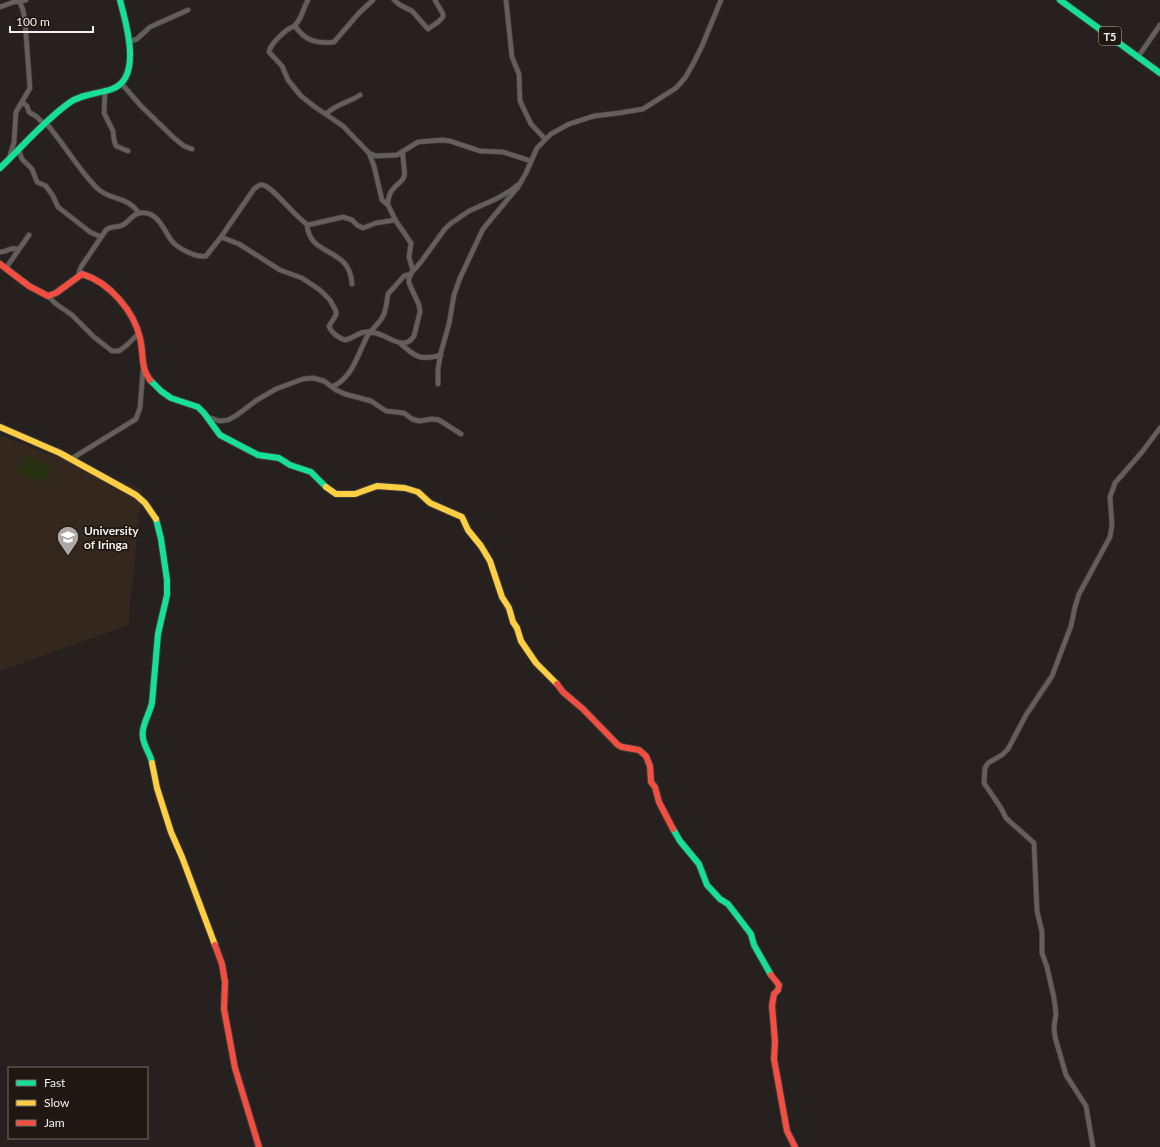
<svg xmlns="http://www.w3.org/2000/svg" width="1160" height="1147" font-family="Lato,sans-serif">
<rect width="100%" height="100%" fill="#26211e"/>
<!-- built -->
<path fill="#33271e" d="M0,435l142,54 -14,136 -128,46z"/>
<!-- green -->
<path fill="#26300f" d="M25,455l27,11 -7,17 -28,-11z"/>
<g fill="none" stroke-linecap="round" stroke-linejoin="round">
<!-- street casing -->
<g stroke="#403c39" stroke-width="6">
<path id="street" d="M308,0c-5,8 -6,19 -13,25 -2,3 -6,3 -8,5 -6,5 -17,14 -18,22l13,14 6,14 13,16 14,11 28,19 26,27 7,3 21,-1 21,-13 24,-2 8,1 30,10 23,1 28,9
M394,0l6,5 12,6 16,18 10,-7 5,-5v-3l-8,-14
M506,0l6,57 7,17 1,27 11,23 14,15
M0,7l14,-5 12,-2
M295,26c10,15 22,18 39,16l25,-29 14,-13
M128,42l9,-3 13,-12 38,-17
M1138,57l22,-32
M122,84l19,22 33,32 10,8 8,3
M105,91l-1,22 9,18 1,9 2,6 12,5
M22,102l5,4 2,6 8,5 8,8
M326,114c10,-10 22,-11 34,-19
M46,123c19,22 31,45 51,65 13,13 29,7 42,25
M19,151l3,8 10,10 5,13 9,4 7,10 5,11 32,25 11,5
M403,151c-1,8 3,22 1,26 -2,5 -6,6 -9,10 -5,4 -7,12 -7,18l8,16 15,22 -2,14 4,14
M369,153l5,13 7,30 1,4 6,5
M9,159l5,-17 2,-30 14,-24 -5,-67 -2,-11 -4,-10
M307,225c3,33 43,21 45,59
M221,237l18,7 41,26 22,8 18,12 10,10 6,11v4l-7,11c2,7 10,12 16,14 10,-2 15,-10 26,-8
M0,252c8,0 8,-5 18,-3
M6,268l23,-33
M80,275l-1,-3 2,-5 25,-37c5,-5 12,-2 17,-5 7,-4 9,-11 17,-12 17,-3 24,17 31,27 6,8 25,18 35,16l15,-19 33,-48c3,-2 5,-5 9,-4 9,1 34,34 45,40l35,-8 9,3 5,5 6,3 13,-5 19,-3
M48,296l8,8 16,11 22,22 18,14h7l8,-6 12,-12
M370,332c15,-15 15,-17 18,-38l16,-18 7,-2
M400,343c15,14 21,18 41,12
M438,384v-15l3,-17 8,-28 5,-29 6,-17 23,-49 35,-42 8,-14 11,-25 14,-14 18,-10 25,-8 25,-3 24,-4 33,-21 9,-10 8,-14 9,-18 19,-46
M332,387c22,-10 26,-35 37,-54 15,-4 33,22 45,3l6,-24 -1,-7 -10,-22v-5l3,-6 9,-10 23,-32 6,-6 19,-13 27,-12 14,-8 9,-7
M207,417l13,4 8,-1 9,-5 20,-15 19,-11 27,-10 10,-1 11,3 12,9 9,4 26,7 15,10 18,2 8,6 7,2 13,-2 7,1 22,14
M71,459l65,-40 4,-11 3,-38
M1093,1147l-7,-41 -20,-31 -11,-38 -1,-10 2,-13 -2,-16 -7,-31 -5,-14v-21l-5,-21 -3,-68 -28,-25 -5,-10 -17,-25 1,-15 3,-5 14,-8 6,-6 18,-34 26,-39 19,-50 4,-19 4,-13 31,-57 2,-12 -2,-28 5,-14 27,-31 18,-24"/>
</g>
<!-- fast casing -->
<g stroke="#403c39" stroke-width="8">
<path id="fast" d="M1060,0l100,73
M0,168c22,-21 44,-47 69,-65 12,-9 29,-9 43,-14 31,-11 14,-66 8,-89
M150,380l11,11 10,7 27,9 6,6 16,22 38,20 21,3 11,7 21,7 15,15
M152,763c-1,-8 -6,-13 -8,-21 -5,-13 5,-26 8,-39l6,-69 9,-39v-15l-6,-41 -5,-20
M673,829l7,12 19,23 8,21 13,14 8,5 23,30 3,11 17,30"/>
</g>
<!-- slow casing -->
<g stroke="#403c39" stroke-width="8">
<path id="slow" d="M0,427l60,26 76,42 9,8 11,16
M326,487l10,7h19l22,-8 28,2 13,4 12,11 32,14 6,13 13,16 9,15 12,36 7,11 4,14 4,6 4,13 15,22 21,21
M152,763l5,25 14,44 11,25 33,88"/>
</g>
<!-- jam casing -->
<g stroke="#403c39" stroke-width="8">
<path id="jam" d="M0,264l29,22 19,10 8,-3 26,-19c27,8 52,37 58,64 4,15 0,29 10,42
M557,684l6,8 20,17 35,36 4,2 17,3 7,6 4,10 1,16 4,5 4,15 14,27
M215,945l7,19 3,18 -1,27 11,59 24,79
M771,975l8,10 -1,5 -4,4 -2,12 3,36 -1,17 13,72 8,16"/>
</g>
<!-- street -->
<use href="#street" stroke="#625f5d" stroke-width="4.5"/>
<!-- fast -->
<use href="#fast" stroke="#16e098" stroke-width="6"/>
<!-- slow -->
<use href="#slow" stroke="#ffcf43" stroke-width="6"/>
<!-- jam -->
<use href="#jam" stroke="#f24e42" stroke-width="6"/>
</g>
<!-- icons -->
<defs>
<g id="university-pin" transform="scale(1.15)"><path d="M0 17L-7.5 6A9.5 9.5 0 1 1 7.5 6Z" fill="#ada8a3" stroke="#1f1711"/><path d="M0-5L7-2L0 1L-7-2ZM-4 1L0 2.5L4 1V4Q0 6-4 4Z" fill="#fff"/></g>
</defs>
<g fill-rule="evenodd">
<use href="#university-pin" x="68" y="537"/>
</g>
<g text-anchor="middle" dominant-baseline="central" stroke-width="3.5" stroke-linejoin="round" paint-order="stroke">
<!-- shield labels -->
<rect fill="#1f1711" stroke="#b5afaa" stroke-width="1" x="1099" y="27" width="22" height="18" rx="3"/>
<g font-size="11" font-weight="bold" fill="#f5f0eb">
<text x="1110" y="36">T5</text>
</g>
<!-- poi labels -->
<g font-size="12" font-weight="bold" fill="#f5f0eb" stroke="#1f1711" text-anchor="start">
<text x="84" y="530">University<tspan x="84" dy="14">of Iringa</tspan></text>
</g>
</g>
<!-- legend -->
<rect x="8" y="1067" width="140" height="72" fill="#1f1711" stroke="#756e68"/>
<rect x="16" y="1080" width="20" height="6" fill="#16e098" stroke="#756e68"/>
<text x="44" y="1087" font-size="12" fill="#f5f0eb">Fast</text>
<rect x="16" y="1100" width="20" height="6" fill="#ffcf43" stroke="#756e68"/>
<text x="44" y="1107" font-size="12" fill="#f5f0eb">Slow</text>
<rect x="16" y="1120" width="20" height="6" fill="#f24e42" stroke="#756e68"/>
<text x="44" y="1127" font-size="12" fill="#f5f0eb">Jam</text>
<!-- scale -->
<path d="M10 26v6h83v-6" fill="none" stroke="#f5f0eb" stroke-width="2"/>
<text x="16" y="26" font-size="12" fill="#f5f0eb" stroke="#1f1711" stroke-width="3" paint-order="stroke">100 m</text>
</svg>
